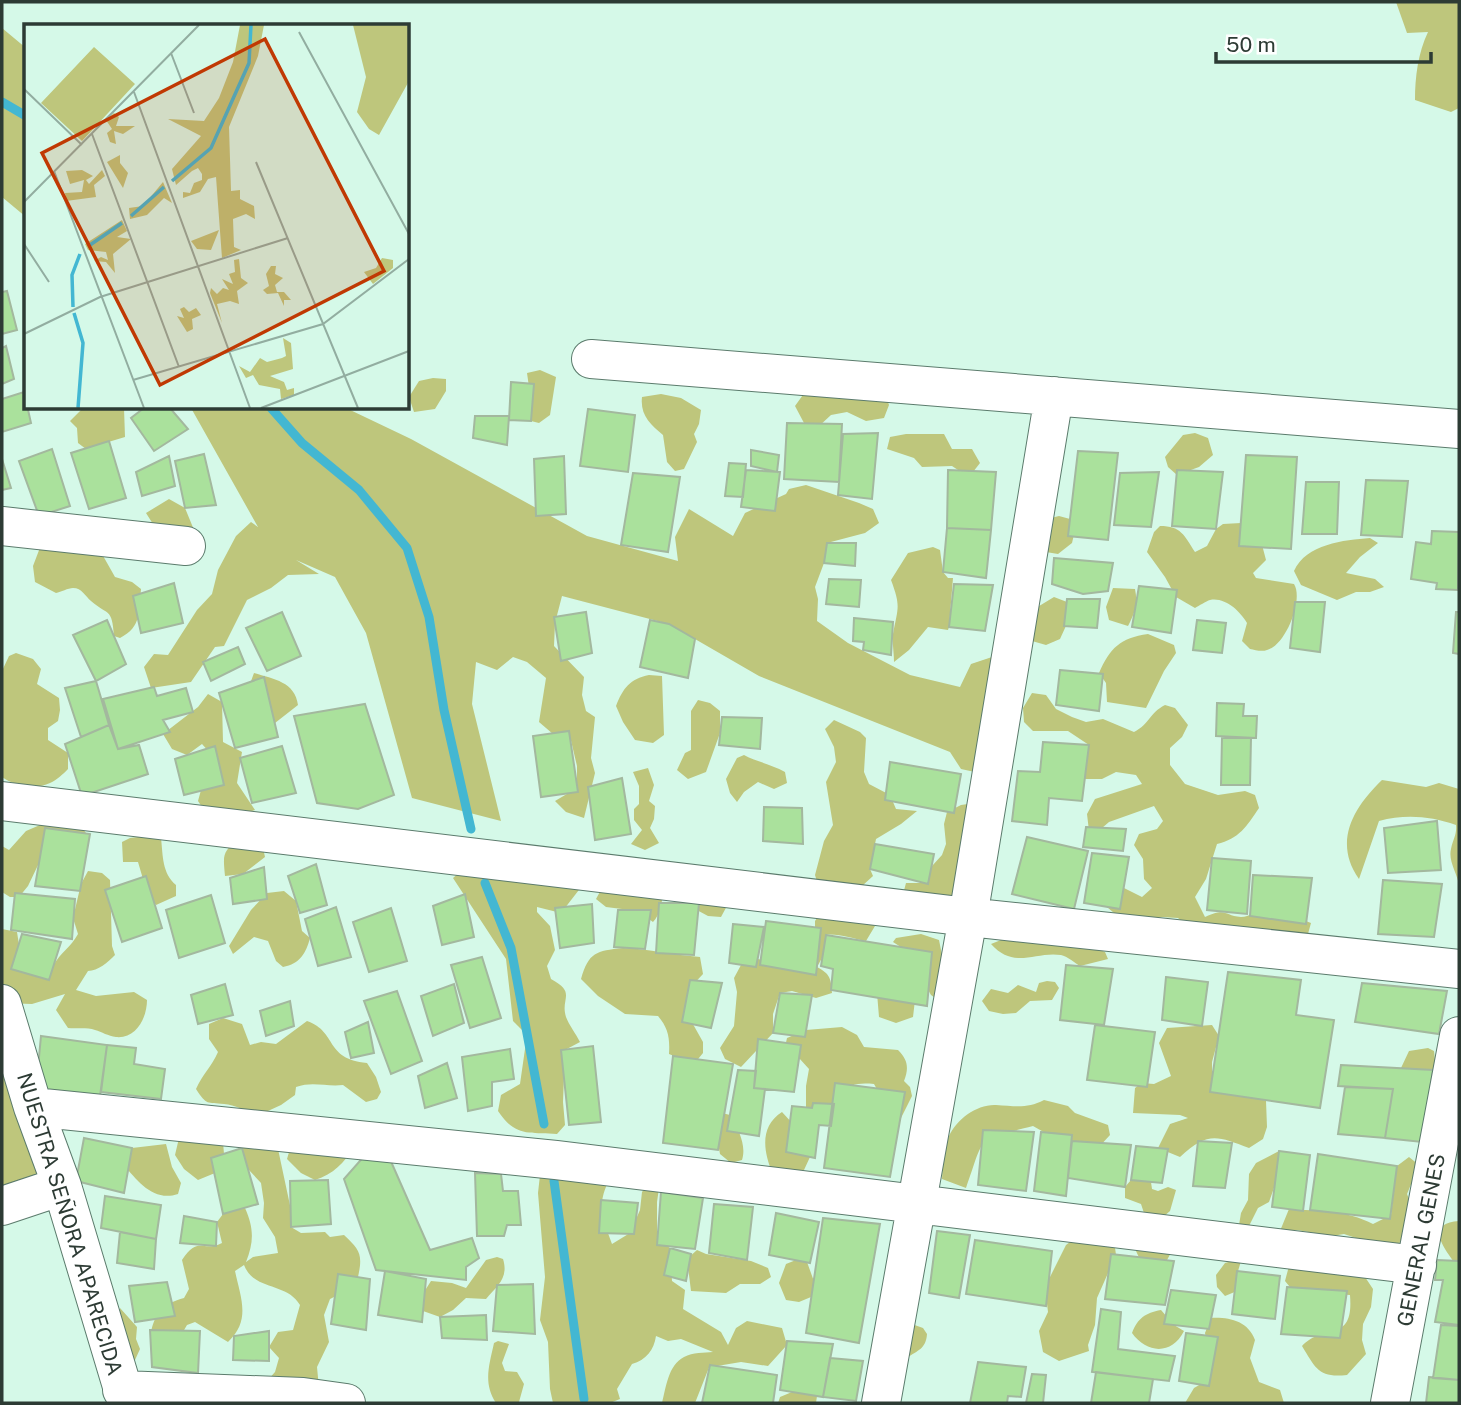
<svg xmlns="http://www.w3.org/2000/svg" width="1461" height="1405" font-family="'Public Sans',sans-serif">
<rect width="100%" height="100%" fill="#d5f9e8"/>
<!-- green -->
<path fill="#bec67c" d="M1396,2h63v106l-8,4 -36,-12c0,-23 3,-47 13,-68l-21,1z
M2,28l24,20v169l-24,-20z
M540,370l16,7 -6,38 -11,8 -8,-2 -8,-12 6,-22 -2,-14z
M433,378l13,1v12l-11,18 -21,3 -5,-15 10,-16z
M884,390l5,15 -5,13 -18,3 -19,-9 -16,3 -13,12 -14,-4 -9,-17 10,-14z
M661,394l20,4 20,12 -2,14 -5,10 3,8 -13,27 -9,2 -8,-9 -4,-27c-13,-11 -23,-20 -21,-38z
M83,408h41l1,29 -20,6 -15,9 -12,-9 -1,-15 -7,-7z
M191,408h155l65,31 176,97 91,25 -3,-24 14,-28 44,27 12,-23 41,-19 3,-5 17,-4 53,18 14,6 6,14 -14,10 -38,10 -3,20 -9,24 3,12 -1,22 31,22 62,32 50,12 11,-23 21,-7 -8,117 -23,-5 -11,-17 -191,-76 -90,-52 -107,-28 -7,27 -1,23 30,31 -2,18 4,16 9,6 -4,41 4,15 -11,45 -18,-6 -11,-11 22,-13v-22l-8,-34 -16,2 -14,-12 7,-44 -19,-16 -14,-5 -16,13 -21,-8 -4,42 29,117 -89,-23 -46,-165 -31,-56 -39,-17 23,14 -31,1 -17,13 -24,12 -23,46 -9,1 -24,35 -40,6 -7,-21 10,-13 14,1 29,-45 15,-16 6,-24 18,-34 15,-14 7,5z
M1195,433l13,5 5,17 -14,12 -22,8 -9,-8 -3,-10 18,-22z
M906,434h38l8,15h20l8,14 -7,9 -15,-2 -6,-4 -30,1 -8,-9 -27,-9 3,-12z
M169,499l16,9 9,22 -36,2 -12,-19z
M1059,516l11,3 6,7 -4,17 -14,11 -12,-2 5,-34z
M1241,523l20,18 5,19 -13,13 3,5 38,6c10,16 -9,62 -27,66 -5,2 -12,0 -17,-1l-8,-8 5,-18c-7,-12 -22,-26 -37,-23 -4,1 -11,6 -15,8l-19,-11 -11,-20 -18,-25 7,-20 6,-6c21,0 24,9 35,26l12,-6 9,-17 7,-5z
M1370,538l8,5 -18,14 -14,16 29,6 9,8 -14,5h-14l-19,8 -36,-15 -7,-14c12,-27 50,-31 76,-33z
M41,545l61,9 13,23 17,5 9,7c-2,21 1,38 -21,49l-6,-2c-2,-29 -6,-20 -23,-35 -6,-5 -9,-13 -18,-13 -5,0 -12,4 -17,5l-21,-11 -2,-16z
M933,547l7,3 3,22 5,6h5l-4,49 -1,3 -20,-3 -19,23 -15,12c0,-9 -2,-20 -1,-28 5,-27 8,-27 -2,-54l17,-27z
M1113,588l22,1c3,14 0,24 -7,37l-19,-6 -3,-13z
M1054,597l13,5 3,15 -10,22 -14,6 -14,-4 -6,-27z
M1148,634l26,11 2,8 -12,18 -18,37 -39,-6 -1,-19 -7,-10c11,-25 21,-35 49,-39z
M16,653l17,6 8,10 -4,15 22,14 1,12 -2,11 -10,7v12l20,13v16c-5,5 -11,11 -18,14 -14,7 -36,3 -48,-6v-106l7,-15z
M254,673c20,6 41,9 44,32l-23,18 -28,-31z
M649,675l13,1 2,59 -11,8 -18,-3 -12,-18 -7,-16c7,-18 14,-27 33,-31z
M1032,693l14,2 10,14 16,8 14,5 17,-3 31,13c16,-8 15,-19 31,-27l10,3 13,17 -6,12 -12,11v17l15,19 33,11 27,-4 10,4 4,13c-12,18 -20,31 -42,36l-11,35 -11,18 10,20c22,-10 19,-1 36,0 9,0 14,-6 21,-6 12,-2 38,7 49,12l-5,18 -114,-10 -14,-13 -16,-1 -34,8 -21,-18 6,-10 11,-9 18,9 10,-9 -8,-9 -1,-20 -9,-14 5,-11 18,-5 6,-8 -9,-15 -45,16 -14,12 -6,-3 -2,-17 8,-15 47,-15 -6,-9 -20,-3 -14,7h-20l7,-34 -21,-14h-35l-9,-9 -1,-14z
M208,694l14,8 1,40 19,10 -5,31 18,27 -15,5 -32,1 -10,-15 13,-47 -9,-10 -15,11 -15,-6 -9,-15 35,-27z
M698,700l12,3 10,8v22l-14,39 -18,7 -11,-9 8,-17 6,-3v-39z
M834,720l26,12 6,6 -2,34 5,12 21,11 6,14 21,2 -16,13 -25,15 -6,30 3,7 -11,10 -43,2 -4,-13 9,-34 9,-16 -7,-43 10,-20 -2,-15 -9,-18z
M744,755c13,7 27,9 41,17l2,11 -13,6 -16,-7 -14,10 -7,10 -7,-9 -4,-14 11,-21z
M648,768l6,17 -5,16 6,5 -1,13 -4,9 9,15 -14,7 -14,-6 11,-14 -8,-10v-11l5,-5v-18l-6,-14z
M1382,780l44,7 13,-4 20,6v96c-2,-12 -11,-24 -8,-36 2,-10 6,-14 5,-24 -26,-9 -51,-11 -77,-4l-20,58c-26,-37 -6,-71 23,-99z
M975,803l-9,88 -18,11 -46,-4 4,-15h18l8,-17 10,-11 4,-11 -2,-20 3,-12 14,-7z
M79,824l7,9 -5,7 -42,23 -11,23 -9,11h-9l-8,-5v-46l7,4 17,-19 14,-6z
M146,836l15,2c2,18 1,35 15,47v11l-20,9 -8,-9 -10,-34h-15l-1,-20 8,-4z
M240,838l23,10 2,9 -22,17 -18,2c-2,-22 -3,-24 15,-38z
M467,866l115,20 -21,27 -24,-6v5l13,14 5,24 -8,16 4,13c26,14 9,19 15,38 3,8 10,17 14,25l-15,8 -2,52 2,23 -8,9c-28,-2 -42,3 -59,-23l3,-16 19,-11 7,-49 -14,-14 -7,-62 -53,-81z
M88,871l14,2 8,7 2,66 3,9c-7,7 -17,16 -27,16l-12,19 20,6 38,-4 13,8c0,18 -11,39 -31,37 -8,-1 -14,-5 -21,-7 -8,-3 -19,-1 -27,-2l-12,-18 9,-16 -33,10 -30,-1v-74l15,3 3,19 20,16 13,-1c7,-13 18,-19 25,-32l-5,-16 8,-34z
M602,888l60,2c1,11 -1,23 -9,32l-15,-11 -32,-4 -10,-8z
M284,891l12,10 6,30 8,7c-4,15 -10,26 -27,29l-7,-6 -8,-20 -14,-4 -21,17 -4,-8 22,-36 16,-17z
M705,894l23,10 -7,13 -13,-1 -13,-7z
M821,912l47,9 7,5 -9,15c-12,-2 -30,-8 -40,-6l-4,23 -5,9c13,7 14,11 15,26l-16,5 -24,-7 -12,2 -7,21v19l-32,34 -16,-8 -5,-11 14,-22 3,-34 -3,-14 7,-13 13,-7 21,5 40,-33v-9z
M921,934l18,6 4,20 -1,43 -11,-8 -24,-44 -14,-9 3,-4z
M1001,940l91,7 13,5 3,7 -28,7c-5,-3 -13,-10 -19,-11 -26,-4 -47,15 -70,-11z
M623,948c26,1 51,7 77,9l3,17 -14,15 -4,21 18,32v11l-9,11 -25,-10c1,-17 -1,-26 -11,-38l-33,-2 -27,-18 -17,-17c8,-27 15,-28 42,-31z
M1047,981l8,1 4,6 -7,12 -22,1 -14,12 -13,1 -14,-3 -7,-10 9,-12 17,4 10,-8 18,7 3,-9z
M877,993l38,7 -2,17 -17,6 -17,-6z
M223,1018l19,6 8,21 11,-3 15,2 31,-23c31,11 17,38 60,42l9,14 5,15 -4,7 -11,3 -23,-17c-17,2 -30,-4 -47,2l-1,8 -14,10 -24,11c-10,-5 -22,-11 -33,-12 -17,-2 -17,2 -28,-15 6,-14 16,-23 22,-37l-9,-13v-15z
M1212,1025l7,11 -7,26v19l54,20 1,26 -4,12 -14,9c-32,-12 -41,-17 -69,9l-22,-9 12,-24 18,-6 -8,-3 -47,-2 2,-25 7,-5 12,1 17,-8 -12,-33 8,-15z
M842,1027l15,8 7,12 34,3c10,10 11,18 6,31l6,6 2,9 -12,24 -12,3 -5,-23 -9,-16c-30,-3 -31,8 -49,29l-19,-5v-22l3,-17 -10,-11 -14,-11 2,-9 19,-8z
M1428,1048l6,3 1,9 -4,18 -17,-2 -13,-8 8,-17z
M2,1059l42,115 -42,15z
M1044,1100l24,6 7,7 33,12 2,10 -12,13 -42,-9 -23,-13c-59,15 -47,7 -67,62l-24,-9c1,-13 1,-30 7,-43 8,-17 28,-32 47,-31 19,1 31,4 48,-5z
M782,1112l11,12 17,33 -6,13 -11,8 -21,-6c-9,-22 -12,-46 10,-60z
M722,1113l12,3c3,15 13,28 8,44l-11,3 -11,-9 -3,-16z
M179,1138l44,4 1,12 -9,19 -17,7 -14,-11 -9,-14z
M261,1138l17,11 13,61v17l10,6 24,-1 5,5 14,-2c16,15 19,19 14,42l-10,2 -8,15 -10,5 -6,16 5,27 -12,25 2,21 -60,2 16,-18 4,-14 -10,-11 9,-15 15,-2 7,-25c-13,-23 -46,-14 -56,-40l-9,6c6,28 16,49 -7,71l-33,-20 -8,3 -7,12 -29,-4c3,-19 13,-30 33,-35l5,-9 -7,-29c17,-25 20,-7 40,-17l-5,-21 6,-8 22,-6c9,20 9,34 1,54l7,-5 25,-4 -3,-16 -12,-19 1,-15 -3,-20 -13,-14 -6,-21z
M292,1142l63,5c-12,16 -21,27 -40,33l-14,-7 -14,-14z
M166,1144l6,23 9,16 -3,11c-24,8 -40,-12 -54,-29l8,-17z
M1279,1151l4,11 -14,40 -11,6 -9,18 -10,-1 2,-12 7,-13 1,-26 7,-11z
M1409,1157l10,8 -12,29c8,17 0,38 -10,53l-20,-2 -33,-11 -12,2 -35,-6 -17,1 9,-22c30,2 57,1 84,15l18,-9 6,-49z
M540,1175l70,3c-14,28 -8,38 2,66l18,-11 10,-23 2,-18 10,-13 8,2 -3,21v37l13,9 2,33 13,9 -2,19 38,23 7,13 8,-17 11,-7 35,7 5,17 -19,21 -27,-4 -24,4 -7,-1 -15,38h-33c4,-15 6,-38 22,-46 9,-5 20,-4 29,-5l-32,-13 -13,2 -12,-5c-2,14 -10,24 -24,28l-15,25 3,10 -10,4h-57l-3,-14 -2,-47 -8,-22 5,-43 -7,-84z
M1145,1176l6,6 1,7 6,2 10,-4 8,3 -6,21 -7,6 -19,-4 -3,-9 -16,-6v-11l6,-7z
M1459,1221v49c-8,-15 -40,-46 0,-49z
M1090,1227l24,13 2,15 -19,43 -2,27 -7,20 1,6 -30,10 -16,-9 -4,-21 9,-19 -3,-25 21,-42z
M1139,1241l34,8 -6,11 -11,-1 -13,7 -7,-15z
M697,1250l9,4 45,7 17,7 3,9 -11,7h-20l-14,9 -35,-2 -4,-32z
M497,1257l6,2c6,19 -6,27 -17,40l-20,-1 -13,12 -13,7 -17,-6 1,-19 7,-11 21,2 14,5 20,-28z
M796,1260l11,2 9,25 -5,10 -12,5 -13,-2 -7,-17 7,-19z
M1232,1261h9l-5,17 3,4 -4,6 2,3 -12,5 -8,-9 -1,-12 9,-12z
M1289,1266l72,5 12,18 -2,18 -8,17 -1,16 4,14 -19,21c-28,3 -31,-6 -45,-29 23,-24 52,-2 48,-51l-56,-3 -9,-11z
M120,1308l17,19 -1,12 4,10 -5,11 -20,-1 -4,-13z
M1161,1310l13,15 10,6c-12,24 -37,23 -52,2 6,-15 13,-20 29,-23z
M1211,1318c18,-1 37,3 44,22l-5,18 9,24 21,8 4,13h-99l9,-15 14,-8 4,-8 -7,-39z
M909,1323l14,5 4,6c-1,15 -9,16 -20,24z
M498,1341l11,3 -7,19 3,8 12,1 7,12 -5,18 -23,1c-13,-20 -7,-37 -2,-60z
M792,1392l25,4 -1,7h-38l2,-6z"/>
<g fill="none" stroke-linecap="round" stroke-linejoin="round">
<!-- stream -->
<path stroke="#43b7d2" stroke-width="9" d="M2,102l24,14
M271,408l31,35 57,47 48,58 22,69 15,93 27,119
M485,883l26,65 33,176
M554,1181l30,218"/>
</g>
<!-- building -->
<path fill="#aae19c" stroke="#a3b89e" stroke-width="2" d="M7,291l10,39 -15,4v-42z
M6,346l8,33 -12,5v-36z
M511,382l23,2 -3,37 -22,-1z
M24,392l7,31 -29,9v-33z
M144,408h26l18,21 -34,22 -23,-33z
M588,409l47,6 -7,57 -48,-6z
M475,416h34l-2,29 -34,-7z
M787,423l55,1 -3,58 -55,-3z
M878,433l-6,66 -34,-4 5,-61z
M109,441l17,57 -37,11 -18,-56z
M52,449l18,57 -31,10 -20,-55z
M751,450l28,5 -2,17 -26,-6z
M1078,451l40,2 -10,87 -40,-4z
M204,454l12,51 -31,3 -10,-47z
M1246,455l51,2 -6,92 -52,-3z
M169,456l6,30 -33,10 -6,-24z
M564,456l2,58 -30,2 -2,-57z
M2,459l9,29 -9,2z
M729,463l17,1 -3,33 -18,-1z
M746,470l34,2 -5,39 -34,-4z
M948,470l48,2 -5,58 -44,-2z
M1177,470l46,2 -7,57 -44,-3z
M1159,472l-8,55 -37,-2 6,-52z
M633,473l47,4 -12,75 -47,-7z
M1366,480l42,1 -6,56 -41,-2z
M1306,482h33l-2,52h-35z
M947,528l44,2 -5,48 -43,-6z
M1432,531l27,1 -1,58 -22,-1 1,-6 -26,-4 5,-37 15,2z
M827,543h29l-1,23 -31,-3z
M1054,558l59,5 -5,28 -25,3 -31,-10z
M829,579l32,1 -2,27 -33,-3z
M174,583l9,40 -42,10 -8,-37z
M954,584l39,1 -8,46 -36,-4z
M1139,586l38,4 -6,43 -39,-6z
M1067,599h33l-3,29 -33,-2z
M1295,602h30l-5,50 -30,-4z
M282,612l19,44 -34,15 -21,-43z
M586,612l6,41 -31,8 -7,-44z
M1456,612h3v42l-6,-1z
M854,618l39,4 -2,33 -28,-5 1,-8 -11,-1z
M107,620l19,44 -30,17 -23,-46z
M650,620l19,4 26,15 -7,39 -48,-11z
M1197,620l29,3 -4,30 -29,-3z
M238,647l7,17 -34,17 -8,-19z
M1060,670l43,4 -4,37 -43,-6z
M264,677l14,60 -43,11 -16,-55z
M96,681l13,44 -28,12 -16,-49z
M154,687l3,9 29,-8 7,24 -30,8 7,12 -52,17 -15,-50z
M1217,703l27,1 -1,12h14l-1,22 -40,-2z
M365,704l29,91 -36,14 -41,-6 -23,-87z
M722,717l40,1 -2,31 -41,-4z
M109,725l9,24 21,-4 9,29 -66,22 -17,-52z
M569,731l9,61 -37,5 -8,-61z
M1222,738h29l-1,47h-29z
M1043,742l46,3 -7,56 -33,-3 -2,27 -35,-4 6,-50 22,1z
M215,746l9,39 -40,10 -9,-36z
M282,746l14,47 -44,10 -12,-45z
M890,762l71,12 -7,39 -69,-13z
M622,778l9,56 -36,6 -7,-53z
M764,807l38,1 1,36 -40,-3z
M1437,821l4,49 -53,3 -4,-45z
M1086,827l40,2 -3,22 -40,-4z
M45,828l45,6 -10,57 -45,-5z
M1027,837l61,14 -14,58 -62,-15z
M875,844l59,10 -6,30 -58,-15z
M1092,853l37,4 -9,52 -36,-6z
M1212,858l39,3 -4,53 -40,-4z
M316,864l11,41 -27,8 -12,-37z
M264,867l3,32 -34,5 -3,-26z
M1253,875l59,3 -6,46 -56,-8z
M146,876l16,52 -40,14 -17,-52z
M1383,880l59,4 -8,53 -56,-3z
M15,893l60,6 -3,40 -61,-9z
M465,894l9,43 -32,8 -9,-39z
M211,895l14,48 -46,15 -13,-48z
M659,903h40l-5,52 -38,-2z
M592,904l2,39 -34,5 -5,-40z
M336,907l15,50 -33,9 -13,-47z
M391,908l16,53 -38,11 -16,-50z
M618,910h33l-6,39 -31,-2z
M766,921l55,7 -5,47 -56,-10z
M733,924l31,3 -8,40 -27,-4z
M22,934l39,8 -12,38 -38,-11z
M826,935l106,17 -5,54 -96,-16 2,-21 -12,-3z
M482,957l19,61 -31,10 -19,-63z
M1066,965l47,4 -9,56 -44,-5z
M1228,972l73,8 -5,35 38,5 -14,88 -110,-16z
M1166,977l42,5 -6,44 -40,-6z
M690,980l32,3 -11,45 -29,-6z
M1362,983l85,8 -8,43 -84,-12z
M225,984l8,31 -35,9 -7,-29z
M454,984l10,39 -31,13 -12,-40z
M397,991l25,70 -31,13 -27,-73z
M780,993l32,2 -7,42 -32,-4z
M290,1001l4,25 -28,10 -6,-25z
M368,1022l6,31 -23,5 -6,-26z
M1095,1025l60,7 -8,55 -60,-7z
M41,1036l66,9 -7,51 -64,-7z
M758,1039l43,6 -7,47 -40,-4z
M107,1045l29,3 -2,16 31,5 -4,30 -60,-7z
M593,1046l8,76 -32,3 -8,-75z
M510,1049l4,30 -22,3v24l-24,5 -6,-54z
M673,1056l60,8 -15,86 -55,-7z
M447,1063l10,35 -32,10 -7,-32z
M1341,1065l92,5 -11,72 -37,-4 8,-49 -55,-3z
M738,1070l18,1 -2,17 11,1 -6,47 -32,-5z
M835,1083l70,9 -15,85 -66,-9z
M1345,1087l48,2 -8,49 -47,-4z
M813,1103l21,1 -3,22 -12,-1 -4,33 -29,-6 6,-46 20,2z
M983,1130l51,2 -8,59 -48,-6z
M1041,1132l31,3 -6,61 -32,-5z
M84,1138l48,10 -8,45 -48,-12z
M1072,1141l59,4 -6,42 -57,-9z
M1198,1141l34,2 -7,45 -32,-2z
M1136,1146l32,3 -6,34 -31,-3z
M242,1148l16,56 -35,10 -12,-56z
M1279,1151l31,4 -7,56 -31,-4z
M366,1154l23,3 41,93 42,-12 7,20 -13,9v13l-90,-10 -32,-91z
M1318,1154l79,12 -7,53 -80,-9z
M475,1173l26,1 2,17h15l3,34h-14l-3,11h-27z
M328,1180l3,44 -40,3 -1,-46z
M661,1192l42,6 -8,51 -38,-4z
M105,1196l56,9 -5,34 -55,-11z
M601,1200l37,3 -4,31 -35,-1z
M714,1204l39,3 -6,53 -38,-7z
M776,1213l43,9 -9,41 -41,-8z
M184,1216l33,6 -1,24 -36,-3z
M823,1218l57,6 -21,119 -53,-10z
M937,1231l33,4 -11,63 -30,-5z
M120,1232l36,7 -2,30 -37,-6z
M975,1240l77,11 -6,55 -80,-12z
M670,1248l21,6 -5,27 -22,-6z
M1111,1254l63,7 -9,44 -60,-6z
M1437,1260l22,1v64l-24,-3 8,-42h-8z
M385,1271l41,8 -4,43 -44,-7z
M1237,1271l43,5 -5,43 -43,-5z
M338,1274l32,5 -4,51 -35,-6z
M167,1282l8,34 -40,6 -6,-36z
M533,1284l2,50 -42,-3 4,-46z
M1287,1287l60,4 -7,47 -59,-4z
M1171,1290l45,5 -7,34 -45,-5z
M1101,1309l20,3 -3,37 57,7 -6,25 -77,-9z
M486,1315l1,25 -45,-2 -2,-21z
M1441,1325l18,1v54l-26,-2z
M150,1330l50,1 -2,42 -46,-6z
M269,1331v30l-36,-1 1,-24z
M1186,1333l32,4 -9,49 -30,-5z
M787,1341l46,3 -10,53 -43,-7z
M830,1358l33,3 -7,40 -33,-4z
M978,1362l48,5 -5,30 -13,-1 -1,7h-37z
M710,1365l67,10 -4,28h-71z
M1096,1372l57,7 -4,24h-58z
M1032,1374l14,1 -3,28h-17z
M1429,1377l30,3v23h-33z"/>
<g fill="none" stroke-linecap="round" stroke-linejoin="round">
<!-- minor casing -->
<g stroke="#5b7b6c" stroke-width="40">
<path id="minor" d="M591,359l868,70
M2,526l184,20
M2,801l966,116 491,52
M2,1004l31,103 29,79 65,217
M33,1107l523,53 861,105
M2,1206l60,-20
M122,1390l181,7 43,6
M881,1403l87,-486 86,-521
M1390,1403l69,-367"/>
</g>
<!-- minor -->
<use href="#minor" stroke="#fff" stroke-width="38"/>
</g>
<g text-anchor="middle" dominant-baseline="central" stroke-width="7" stroke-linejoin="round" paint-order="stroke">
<!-- street labels -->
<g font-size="21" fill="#2d3b34" stroke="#fff">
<text transform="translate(70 1224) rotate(73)">NUESTRA SEÑORA APARECIDA</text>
<text transform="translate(1421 1240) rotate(-79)">GENERAL GENES</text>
</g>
</g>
<!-- overview -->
<g transform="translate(24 24)">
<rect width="385" height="385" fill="#d5f9e8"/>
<path d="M216,1h24l-6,31 -29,71 2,64 9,-1v9l14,7 1,13 -9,-5 -13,5 1,28 7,3 -19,8 -6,-81 -8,2 -8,13 -17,6v-6l7,1 4,-10 8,-3v-6l-4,-6 -6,3 -16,14 -4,-16 29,-33 -33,-17 36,2 15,-23 14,-36zM329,1h56v56l-30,54 -10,-6 -12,-17 9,-35zM70,23l41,37 -53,57 -41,-38zM90,89l5,4 -3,9h19l-12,8 -9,-3 2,13 -6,-2 -3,-9 5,-4 -6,-9zM96,131v8l8,10 -5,15 -16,-26zM58,146l11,6 -7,4 3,4 13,-14 3,6 -11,9 2,12 -30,4 -1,-8 17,-1 2,-12 -14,4 -4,-13zM139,158l9,21 -8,-5 -17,17 -17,4 -1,-11 14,-2zM98,196l5,11 -10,6 14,2 -18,15 2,19 -9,-11 -12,-1 7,-4 7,3 -2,-8 -18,-2 -3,-6zM195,206l-8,20 -14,-1 -6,-8zM358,234l11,2v8l-20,16 -9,-12 12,-4zM215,235l2,19 7,5 -11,8 2,13 -9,-3 -13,3 5,19 -12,-30 1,-5 6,6 6,-6 6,2 -7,-11 11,5 -4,-10 6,-2 -1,-12zM247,242h5l-1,8 8,4 -8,7 2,7h7l7,8h-7v6l-6,-13 -11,1 -4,-4 6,-4 -3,-12zM160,283l5,5 7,-4 5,7 -9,4 1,10 -6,3 -10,-16 7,2 -4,-9zM259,314l8,5 2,26 -23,7 14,6 3,8 7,-2v7l-13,4 -1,-10 -21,-4 -6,-10 -7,3 -7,-12 11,6 10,-14 7,4 15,-4 4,-2z" fill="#bec67c"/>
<path fill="none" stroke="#43b7d2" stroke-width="3.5" d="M148,157l39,-33 38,-85 2,-38M107,192l33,-29M66,221l32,-22M49,283l-1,-32 8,-21M50,289l9,30 -5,65"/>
<path fill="none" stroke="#92ada0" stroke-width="2" d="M275,8l110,202M147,29l23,60M0,65l58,56M110,68l116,316M68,110l87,233M232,138l102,246M30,147l90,237M0,178l175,-177M0,220l25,38M0,310l76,-37 188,-59M109,356l190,-56 86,-65M237,384l148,-57"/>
<path fill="#c03903" fill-opacity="0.15" stroke="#c03903" stroke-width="3.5" d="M241,15l119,232 -224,114 -118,-232z"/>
<rect width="385" height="385" fill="none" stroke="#2d3b34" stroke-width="3.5"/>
</g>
<!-- border -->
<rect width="1461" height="1405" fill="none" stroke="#2d3b34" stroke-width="7"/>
<!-- scale -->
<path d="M1216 52v10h215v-10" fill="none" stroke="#2d3b34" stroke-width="3.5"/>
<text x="1226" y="52" font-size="21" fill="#2d3b34" stroke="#ffffff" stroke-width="5" paint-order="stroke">50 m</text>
</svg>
